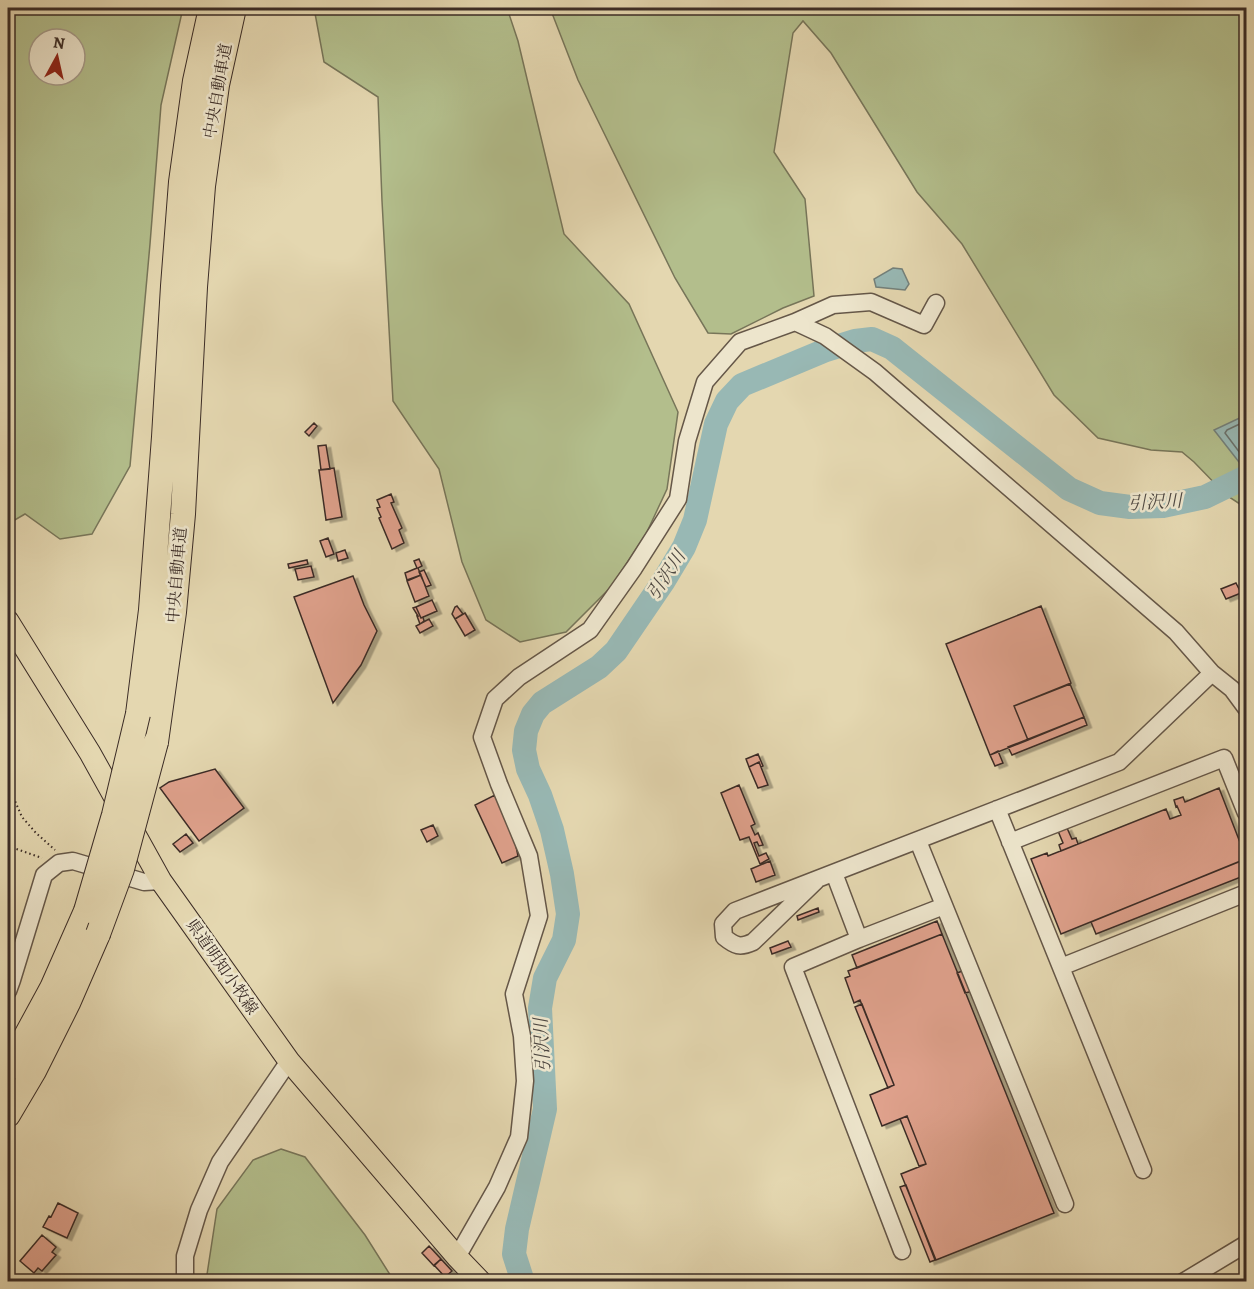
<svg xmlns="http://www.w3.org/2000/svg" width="1254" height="1289" font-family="Alegreya,'Noto Serif JP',serif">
<defs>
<filter id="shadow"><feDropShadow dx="4.5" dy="2.5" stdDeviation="0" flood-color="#0004"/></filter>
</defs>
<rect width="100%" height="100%" fill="#e4d7b0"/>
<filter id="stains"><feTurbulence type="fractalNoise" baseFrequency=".00333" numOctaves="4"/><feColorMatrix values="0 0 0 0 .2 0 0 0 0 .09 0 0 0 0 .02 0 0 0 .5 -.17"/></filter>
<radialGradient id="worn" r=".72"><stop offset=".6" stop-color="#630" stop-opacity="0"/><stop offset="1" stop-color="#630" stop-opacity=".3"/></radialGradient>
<!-- green -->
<path fill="#b3be8c" stroke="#777559" stroke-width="1.5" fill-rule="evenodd" d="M8,8h175l-22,97 -11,139 -20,222 -38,68 -32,5 -35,-25 -17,10zM39,39h36v36h-36z
M314,8h193l11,33 46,193 65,70 49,108 -11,77 -21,45 -35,53 -45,45 -46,10 -34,-22 -24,-58 -23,-93 -46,-68 -11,-200 -4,-104 -54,-35z
M550,8h696v500l-20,-13 -32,-33 -12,-10 -31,-2 -53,-12 -44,-43 -92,-151 -45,-52 -86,-139 -28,-32 -10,12 -19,119 31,47 9,97 -31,12 -52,26 -23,-1 -33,-55 -97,-198z
M281,1149l24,8 60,78 29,46h-188l11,-72 36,-49z"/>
<!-- water -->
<path fill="#98b8b4" stroke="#73807b" stroke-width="1.5" d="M893,268l9,1 7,15 -4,6 -29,-3 -2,-8z
M1246,415v56l-32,-41z"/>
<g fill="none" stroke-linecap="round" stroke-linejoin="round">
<!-- shore -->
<path stroke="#6a726d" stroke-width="1.5" d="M1246,421l-19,9 -2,3 21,28"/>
<!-- river -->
<path stroke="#98b8b4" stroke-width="24" d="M523,1282l-9,-28 3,-25 28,-120 -5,-101 5,-30 19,-38 4,-26 -6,-40 -10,-44 -12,-35 -12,-26 -4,-19 2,-19 7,-17 9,-11 57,-36 17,-16 47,-69 21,-35 11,-27 21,-96 11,-23 15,-16 84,-35 29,-9 17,-2 20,9 177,141 31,14 30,4 33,-1 42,-9 41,-20"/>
</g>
<!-- building -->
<path fill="#dfa18c" stroke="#3b2c26" stroke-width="1.5" filter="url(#shadow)" d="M314,423l3,3 -8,10 -4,-4z
M326,445l4,24 -9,1 -3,-24z
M334,468l8,49 -16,3 -7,-50z
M391,494l3,8 -3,1 11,25 -3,2 5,13 -12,6 -13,-31 2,-1 -4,-9 3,-1 -3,-7z
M328,538l6,16 -8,3 -6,-16z
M345,550l3,8 -10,3 -2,-8z
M419,559l3,7 -4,2 3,7 -14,5 -2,-7 12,-5 -3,-7z
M307,560l1,4 -19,4 -1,-4z
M311,566l3,11 -16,3 -3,-11z
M424,570l7,15 -5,2 -7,-15z
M421,575l8,21 -14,6 -8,-21z
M353,576l11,29 13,26 -16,34 -28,38 -39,-106z
M1236,583l5,10 -15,6 -5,-10z
M432,600l5,11 -16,7 -5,-11z
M457,606l6,8 -8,5 -3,-5 3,-7z
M1041,606l30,77 -57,23 14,34 -38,15 -44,-111z
M416,607l5,11 2,-1 1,4 -4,3 -3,-8h1l-5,-8z
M465,613l10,17 -10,6 -10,-17z
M429,619l4,7 -13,7 -4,-7z
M1070,684l14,33 -56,23 -14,-34z
M1084,717l3,8 -75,30 -4,-8z
M998,751l5,12 -8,3 -5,-11z
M758,754l5,12 -2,1 -2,-5 -10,5 -3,-8z
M759,762l9,23 -10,3 -9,-21z
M215,769l29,39 -45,33 -39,-53 9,-6z
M739,785l16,39 -4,2 4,9 3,-2 5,12 -4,1 -2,-4 -3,1 5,13 7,-3 3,6 -9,5 -11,-27 -9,3 -19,-47z
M1219,788l27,70v1l-185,75 -30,-75 16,-6 1,3 118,-47 4,10 11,-4 -4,-9 -1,1 -2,-7 9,-3 2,5z
M495,795l19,41 4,20 -16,7 -27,-58z
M433,825l5,11 -11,6 -6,-12z
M1067,828l5,11 4,-1 2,6 -17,7 -2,-6 4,-2 -5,-12z
M186,834l7,9 -13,9 -7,-8z
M1245,859l1,16 -150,59 -5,-12z
M770,861l5,14 -19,7 -5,-13z
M818,908l1,4 -21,8 -1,-4z
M937,921l5,13 -85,34 -5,-13z
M942,934l112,279 -118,47 -35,-86 25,-10 -19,-48 -25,10 -12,-31 24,-10 -34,-85 -6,3 -9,-25 5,-2 -2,-5z
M788,941l3,6 -19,7 -2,-6z
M965,970l8,21 -8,2 -8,-20z
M862,1004l32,81 -6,3 -33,-81z
M907,1116l19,48 -7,2 -19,-47z
M906,1185l29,75 -5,2 -30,-75z
M58,1203l20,10 -11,25 -24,-11 6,-11 2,1z
M42,1235l14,12 -4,5 4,3 -14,16 -4,-3 -4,5 -14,-12z
M429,1246l12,13 -7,7 -12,-13z
M441,1259l11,12 -7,6 -11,-12z"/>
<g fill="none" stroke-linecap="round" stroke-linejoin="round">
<!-- minor casing -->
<g stroke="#655748" stroke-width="19">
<path id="minor" d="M795,322l30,14 50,36 301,260 36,41 20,16 14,19
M997,809l146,361
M918,841l147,363
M1010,842l214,-84 22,55
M834,873l25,66
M816,881l-63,61c-13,6 -18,4 -29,-5l-1,-13 12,-13 384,-149 93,-89
M1061,967l185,-74
M8,991l4,-11 32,-105 15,-12 14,-2 71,21 17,-1
M902,1251l-109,-284 66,-28 85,-33
M457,1257l40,-70 22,-50 6,-56 -3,-45 -8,-42 25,-78 -10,-60 -30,-72 -17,-47 13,-38 24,-22 71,-47 44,-62 44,-69 9,-58 18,-59 35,-40 55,-20 38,-17 38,-3 53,23 12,-22
M185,1282v-26l14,-46 21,-48 69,-101
M1183,1282l63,-38"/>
</g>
<!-- major casing -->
<g stroke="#3b2c26" stroke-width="23">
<path id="major" d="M8,621l82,132 71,128 128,180 168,196 24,25"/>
</g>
<!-- highway casing -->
<g stroke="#3b2c26" stroke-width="26">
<path id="highway" d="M138,714l13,-104 13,-173 9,-151 8,-104 14,-101 16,-73
M156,742l18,-130 9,-98 12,-227 8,-101 14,-101 17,-77
M8,1069l44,-81 34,-77
M8,1115l26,-44 34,-68 30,-69"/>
</g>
<!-- path -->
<path stroke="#3b2c26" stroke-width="2" stroke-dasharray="1.5 3" stroke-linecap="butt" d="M8,785l14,32 14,16 19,17
M8,846l34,12"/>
<!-- minor -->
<use href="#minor" stroke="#ede5cc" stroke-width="16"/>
<!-- major -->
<use href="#major" stroke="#e4d7b0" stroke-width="21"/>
<!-- highway -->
<use href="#highway" stroke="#e4d7b0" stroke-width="24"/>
<!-- highway-bridge casing -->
<g stroke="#3b2c26" stroke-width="26" stroke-linecap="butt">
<path id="highway-bridge" d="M86,911l28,-96 24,-101
M98,934l24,-65 34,-127"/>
</g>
<!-- highway-bridge -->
<use href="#highway-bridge" stroke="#e4d7b0" stroke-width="24"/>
</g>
<g text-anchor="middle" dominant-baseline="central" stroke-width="5" stroke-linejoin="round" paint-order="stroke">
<!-- street labels -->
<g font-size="16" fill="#3b2c26" stroke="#ede5cc">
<text transform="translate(218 91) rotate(-80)">中央自動車道</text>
<text transform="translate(177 575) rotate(-85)">中央自動車道</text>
<text transform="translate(222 967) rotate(55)">県道明知小牧線</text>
</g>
<!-- water labels -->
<g font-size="18" font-style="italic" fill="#4e4842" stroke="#ede5cc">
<text transform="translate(1155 502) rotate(-3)">引沢川</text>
<text transform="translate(666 575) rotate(-57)">引沢川</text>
<text transform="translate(542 1045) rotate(-93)">引沢川</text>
</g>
</g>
<!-- margin -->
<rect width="1254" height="1289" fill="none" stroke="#e4d7b0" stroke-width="30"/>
<rect x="9" y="9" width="1236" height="1271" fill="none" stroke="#3b2c26" stroke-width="3"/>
<rect x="15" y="15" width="1224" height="1259" fill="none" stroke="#3b2c26" stroke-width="1.5"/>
<!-- north arrow -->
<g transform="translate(57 57) rotate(8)"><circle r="28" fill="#ede5cc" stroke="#a69b8a" stroke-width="1.5"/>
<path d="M0-4.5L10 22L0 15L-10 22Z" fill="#8f2418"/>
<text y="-9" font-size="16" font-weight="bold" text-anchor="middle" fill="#3b2c26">N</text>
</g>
<rect width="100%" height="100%" filter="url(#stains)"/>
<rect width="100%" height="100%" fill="url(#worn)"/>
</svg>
